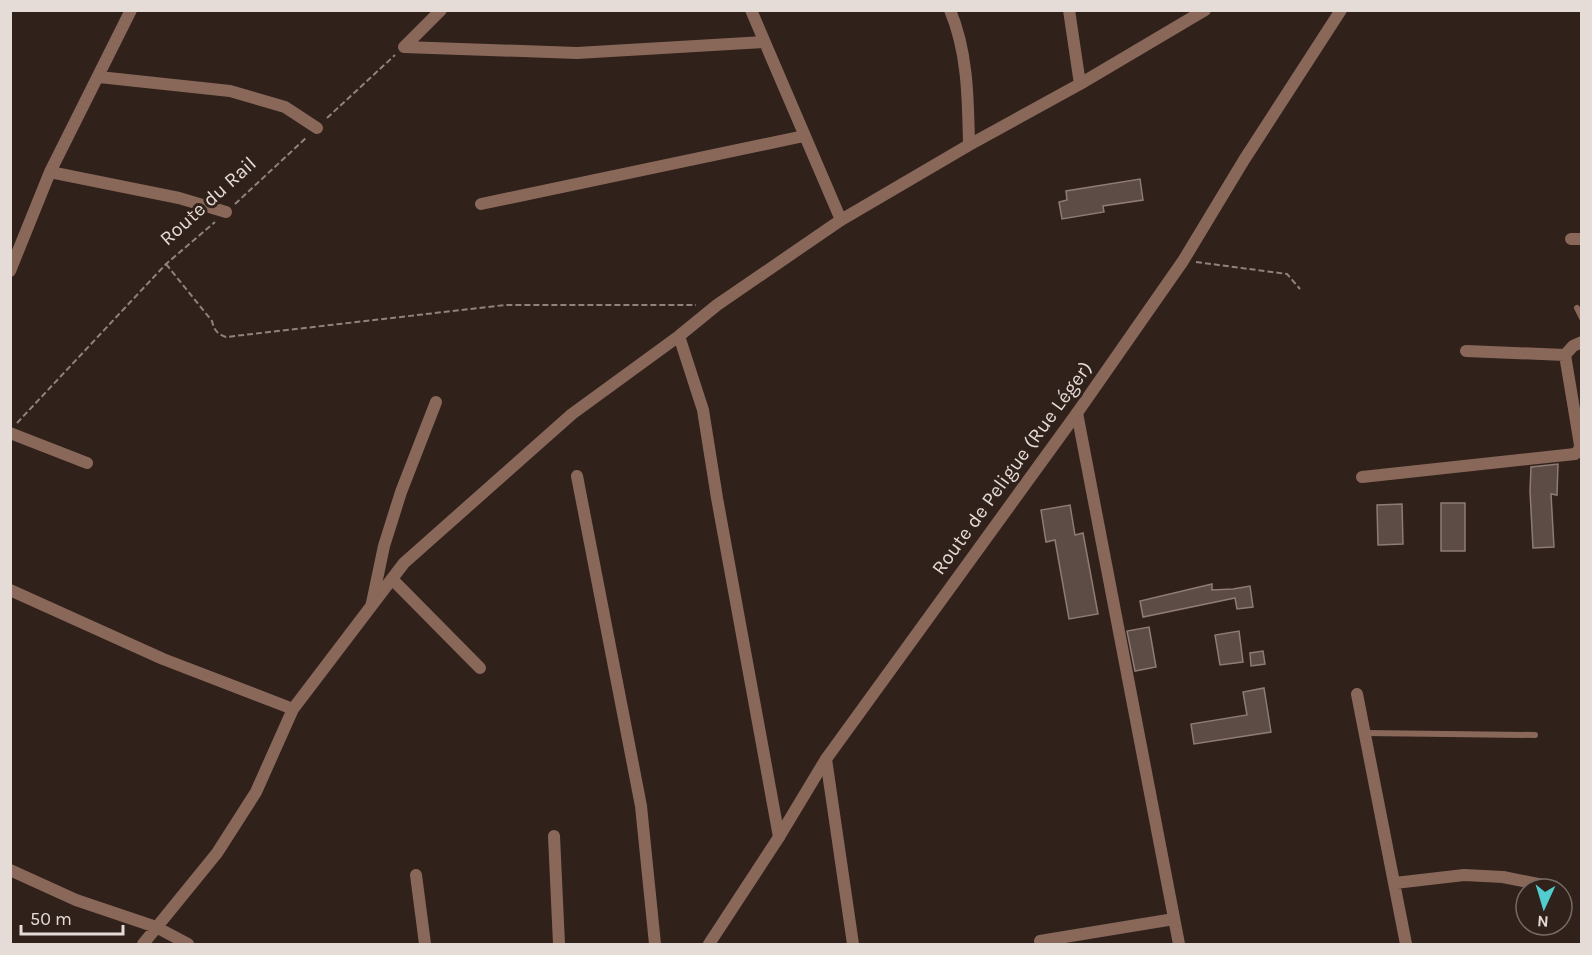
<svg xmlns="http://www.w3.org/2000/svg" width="1592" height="955" font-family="Karla,sans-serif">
<rect width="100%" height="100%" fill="#30211b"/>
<!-- building -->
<path fill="#5d4c45" stroke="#8e7c74" stroke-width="1.5" d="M1140,179l3,21 -40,6 1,6 -42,7 -3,-17 8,-2 -1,-9z
M1558,464l-1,31 -6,-1 3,53 -21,1 -3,-57 1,-24z
M1441,503h24v48h-24z
M1402,504l1,40 -25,1 -1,-40z
M1070,505l5,30 8,-2 15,81 -29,5 -14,-79 -9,2 -5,-32z
M1212,584v6l21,-1 17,-3 3,21 -16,2 -2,-11 -92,19 -3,-16z
M1149,627l7,40 -21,4 -8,-40z
M1239,631l4,31 -23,3 -5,-30z
M1263,651l2,13 -14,2 -1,-13z
M1264,688l7,44 -77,12 -3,-20 56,-9 -4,-23z"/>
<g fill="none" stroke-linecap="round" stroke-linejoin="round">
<!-- path -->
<path stroke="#8f837e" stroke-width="2" stroke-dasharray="6 3" stroke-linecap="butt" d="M327,118l68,-63
M235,204l72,-67
M1196,262l91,12 13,15
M166,264l46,57c2,9 5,13 14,16l279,-32h191
M17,423l149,-159 49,-42"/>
<!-- service -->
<path stroke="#89685a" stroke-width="6" d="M1577,308l5,10
M1365,733l170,2"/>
<!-- minor -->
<path stroke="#89685a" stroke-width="12" d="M131,10l-81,162 129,26 47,14
M751,10l90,210
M950,10c18,43 18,89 19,135
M1069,10l11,74
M404,47l173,6 187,-11
M404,47l37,-37
M99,77l131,14 55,16 32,21
M481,204l323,-68
M1571,239h11
M10,271l40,-99
M679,336l24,74 14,88 62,339
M1466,351l99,4
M1077,413l102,531
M10,433l77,30
M577,476l64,330 14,138
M1362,477l213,-23 4,-4 1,-5 -15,-90 8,-9 9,-4
M392,579l88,89
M10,590l153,69 130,50
M372,603l12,-57 17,-54 35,-90
M1357,694l49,250
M826,759l27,185
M554,836l5,108
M10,870l66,30 80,27 32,17
M416,875l9,69
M1395,883l69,-8 39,2 45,9
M1040,941l134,-22
M143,944l74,-91 39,-61 37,-83 111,-146 168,-149 107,-78 38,-31 124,-85 128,-75 111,-61 125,-74"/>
<!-- tertiary -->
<path stroke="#89685a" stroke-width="12" d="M709,944l70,-107 47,-78 251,-346 106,-152 61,-101 97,-150"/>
</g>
<g text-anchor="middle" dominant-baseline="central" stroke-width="6" stroke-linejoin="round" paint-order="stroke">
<!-- street labels -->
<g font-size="20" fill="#e5dbd7" stroke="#30211b">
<text transform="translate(208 201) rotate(-42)">Route du Rail</text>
<text transform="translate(1012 468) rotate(-54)">Route de Peligue (Rue Léger)</text>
</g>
</g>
<!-- border -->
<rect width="1592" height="955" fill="none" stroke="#e5dbd7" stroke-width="24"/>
<!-- north arrow -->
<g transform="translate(1544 907) rotate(184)"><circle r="28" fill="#30211b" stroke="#786b66" stroke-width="1.5"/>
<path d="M0-4.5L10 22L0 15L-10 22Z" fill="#52cdcd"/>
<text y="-9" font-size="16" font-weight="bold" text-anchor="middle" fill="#e5dbd7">N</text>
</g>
<!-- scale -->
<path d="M21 925v9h102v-9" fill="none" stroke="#e5dbd7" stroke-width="3"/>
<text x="30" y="925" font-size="18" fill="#e5dbd7" stroke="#30211b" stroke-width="4.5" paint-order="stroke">50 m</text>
</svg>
